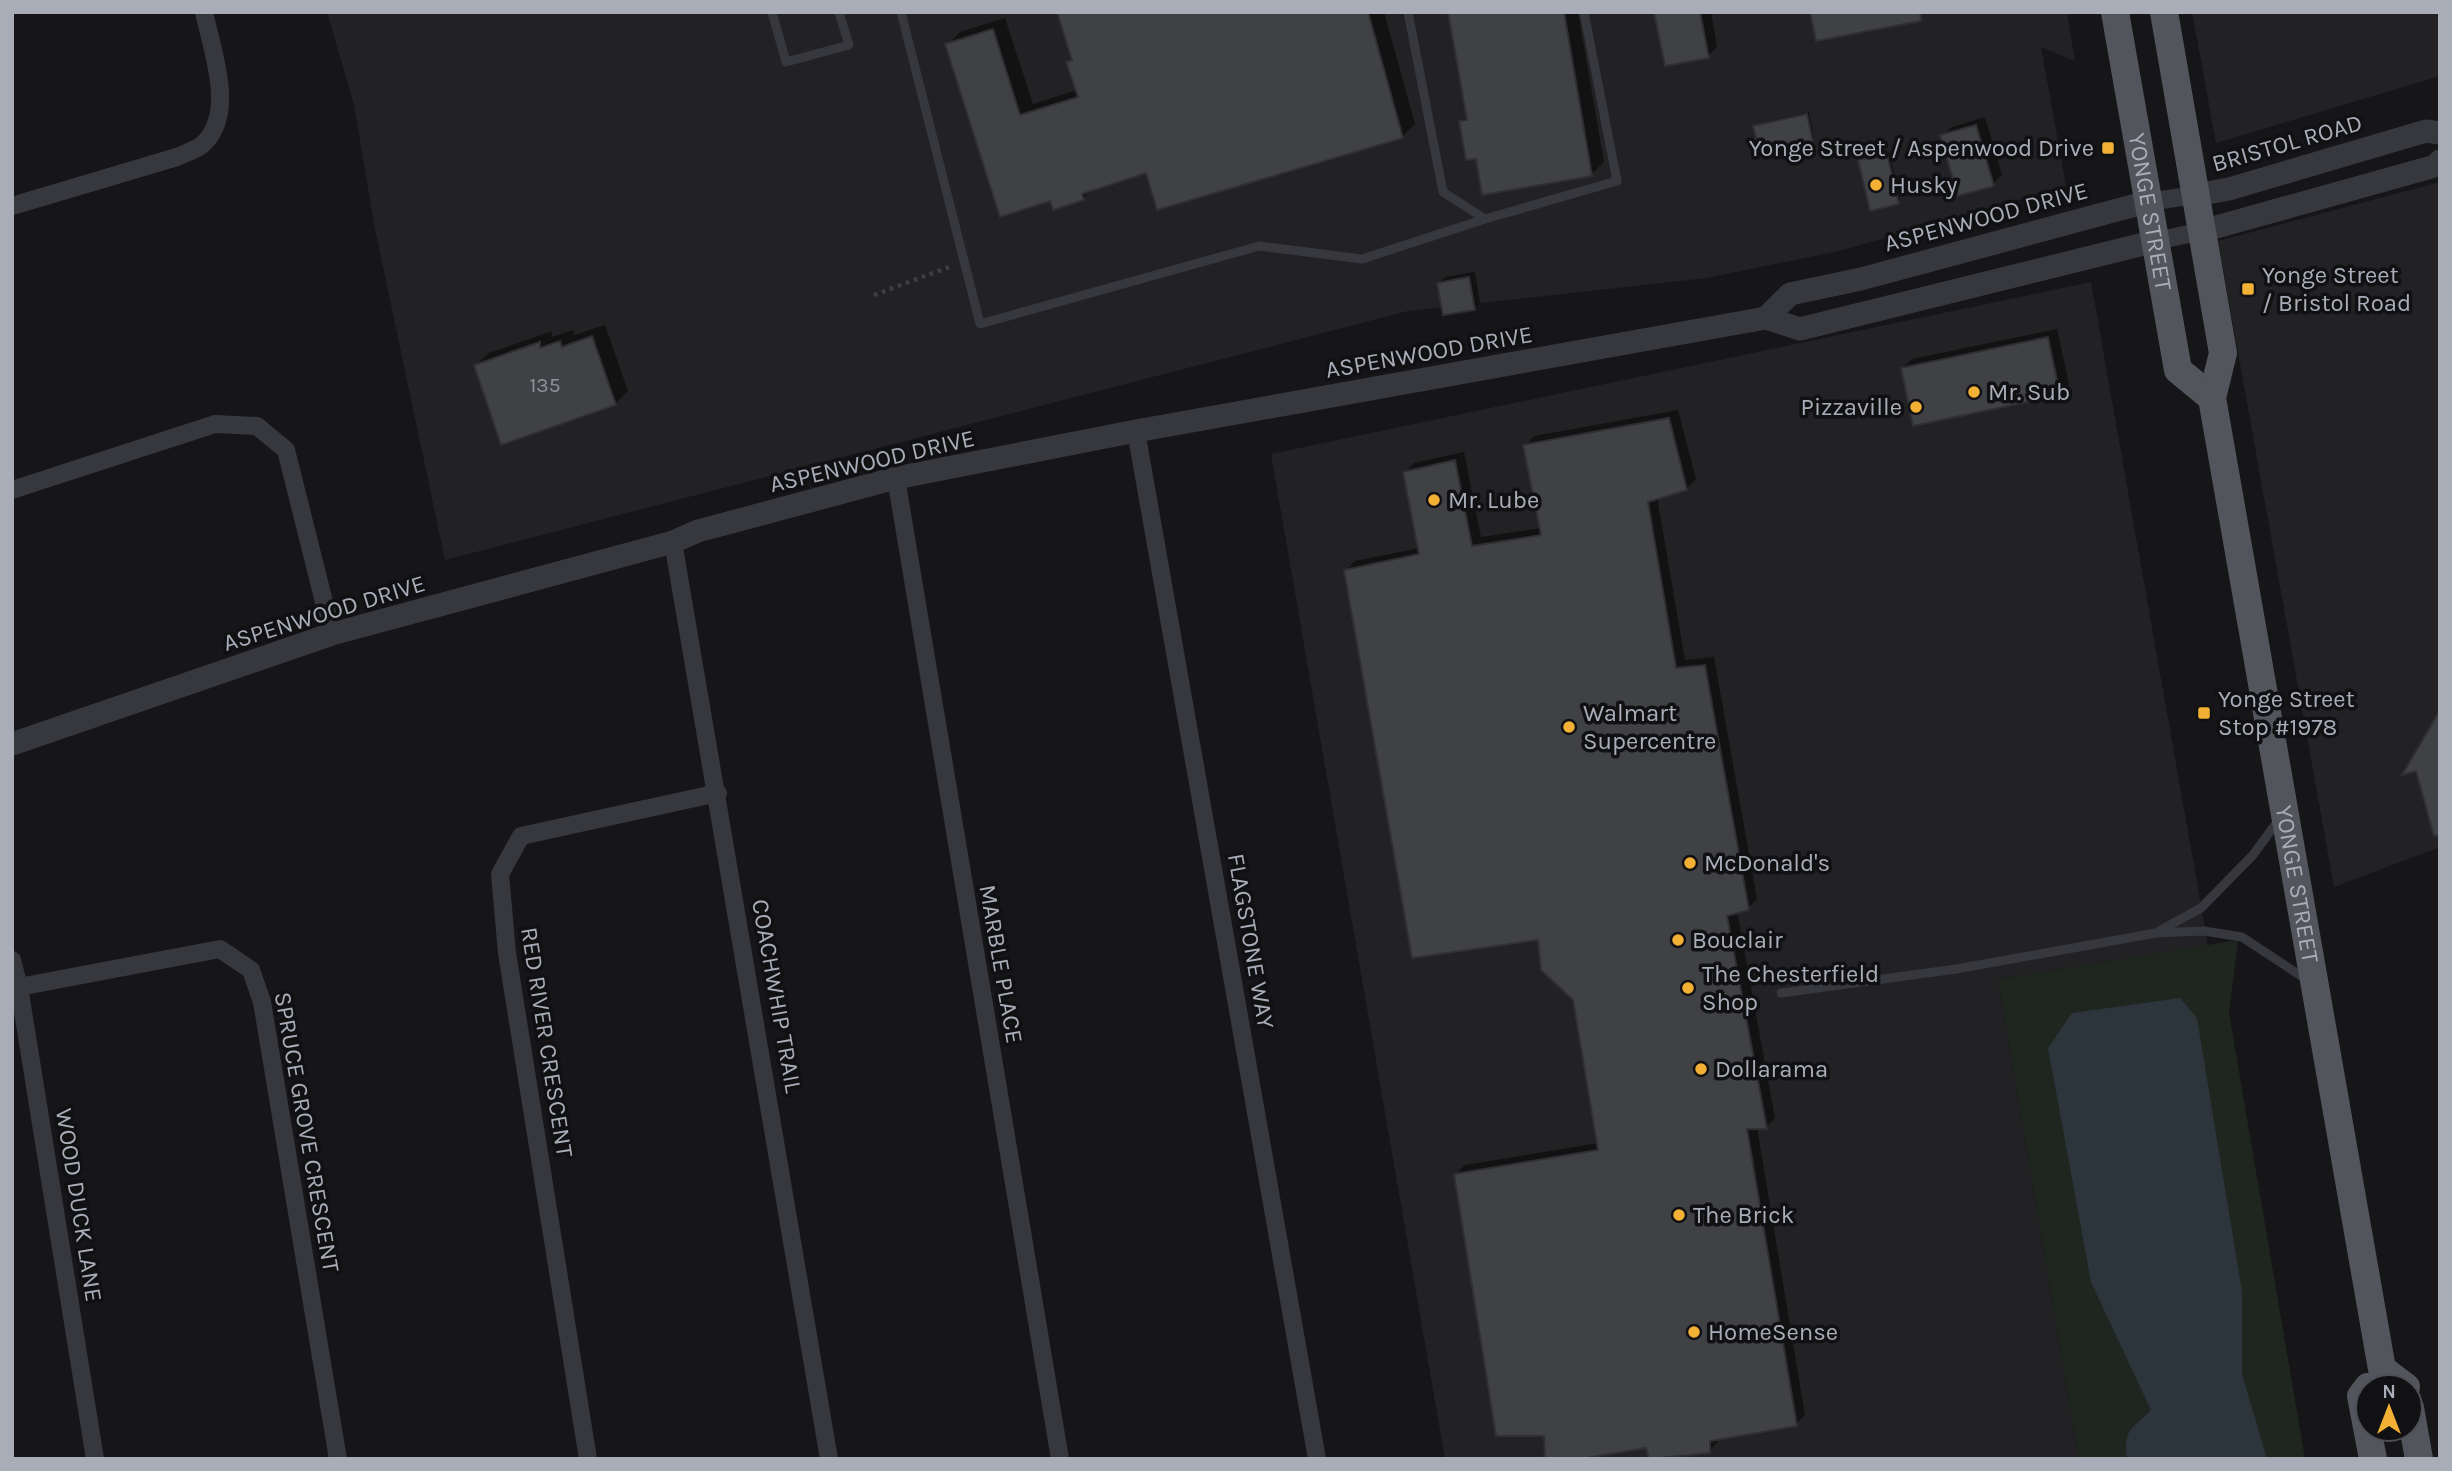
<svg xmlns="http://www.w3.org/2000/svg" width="2452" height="1471" font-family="Karla,sans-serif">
<rect width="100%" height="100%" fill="#161618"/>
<!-- built -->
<path fill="#222225" d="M327,12h1740l8,49 -34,-14 25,139 -227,65 -132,27 -299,33 -963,249 -70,-331 -21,-124z
M2192,12h248v64l-224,67z
M2440,182v665l-106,40 -116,-646z
M2091,282l117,663 -210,34 81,480h-634l-174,-1005z"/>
<!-- green -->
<path fill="#1e261f" d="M2238,940l-9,73 76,446h-226l-81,-480z"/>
<!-- water -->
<path fill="#2c353c" d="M2180,998l17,20 45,274v82l25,85h-140c-4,-31 5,-29 24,-49l-60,-128 -43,-234 24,-35z"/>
<!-- shadow -->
<path fill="#0007" d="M1060,12h324l31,112 -12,12 -256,35 -53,17 -11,10 -32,1 -104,-154 13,-13 45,-14 28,86 44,-14 -9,-28 5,-4z
M1450,12h128l26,150 -12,12 -114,-17 -17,-35 7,-7z
M1656,12h55l6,35 -9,9z
M1809,112l5,26 -2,2 -57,-14 3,-2z
M1985,117l17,58 -9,9 -51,-48 10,-9z
M1889,152l11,48 -2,2 -38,-41z
M1475,272l5,30 -6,6 -35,-25 6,-6z
M605,325l23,66 -13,13 -139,-39 13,-12 63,-22v6l21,-7 1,5z
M2057,329l12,55 -10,10 -156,-26 9,-9z
M1678,410l18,69 -10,10 -29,8 28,163 29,-3 43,242 -9,9 -11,3 38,207 -9,9h-9l48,288 -9,9 -78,13v5l-9,9 -163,-17 -90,-260 9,-9 134,-22 -25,-144 -34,-61 -194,-368 9,-9 65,-13 -15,-76 9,-9 50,-11 17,85 60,-9 -16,-82 9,-10z"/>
<!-- building -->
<path fill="#404145" stroke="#303034" stroke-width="2" d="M1057,12h311l35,126 -246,72 -11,-37 -64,21 2,6 -31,10 -3,-9 -50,16 -55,-173 48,-15 27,86 58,-18 -12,-35 6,-2z
M1448,12h116l28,164 -110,19 -6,-36 -10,1 -7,-39 8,-1z
M1654,12h46l9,46 -44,8z
M1810,12h110l1,9 -105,20z
M1807,114l6,28 -53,12 -7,-28z
M1976,125l18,61 -36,10 -18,-61z
M1887,154l12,50 -29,7 -12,-51z
M1469,277l6,33 -32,5 -6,-32z
M592,336l24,69 -115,40 -27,-80 66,-23v6l20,-7 2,6z
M2048,337l12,58 -147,31 -12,-58z
M1669,418l18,72 -39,12 28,166 29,-3 44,245 -22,6 40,213h-20l50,297 -87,15v12l-61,6 -3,-11 -65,11h-36l-1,-23h-48l-42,-262 144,-24 -25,-150 -32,-30 -3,-30 -126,18 -68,-388 75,-16 -16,-82 52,-12 17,86 69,-11 -18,-90z
M2440,710v125l-6,1 -18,-65 -14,4z"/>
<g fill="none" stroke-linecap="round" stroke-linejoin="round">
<!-- path -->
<path stroke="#3d3f44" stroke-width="4.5" stroke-dasharray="3.5 5" stroke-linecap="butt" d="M874,295l78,-29"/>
<!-- service -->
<path stroke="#37383d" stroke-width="9" d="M772,12l14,50 63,-17 -10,-33
M901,12l79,312 279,-78 103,13 123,-40
M1408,12l35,180 42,27 132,-38 -33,-169
M2159,931l42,-23 52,-53 27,-37
M1781,993l175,-24 200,-36 48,-2 38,6 65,43"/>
<!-- minor -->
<path stroke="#37383d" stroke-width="18" d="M2147,202l49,-7
M12,206l165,-49c8,-4 19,-7 25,-12 35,-31 10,-94 2,-133
M2156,241l46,-10
M1136,431l181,1028
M896,478l164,981
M12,490l203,-66 42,2 29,24 46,184
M673,542l156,917
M12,960l7,27 76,472
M19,987l201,-38 31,21 11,32 76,457
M588,1459l-81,-506 -7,-79 21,-38 197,-43"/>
<!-- tertiary -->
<path stroke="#37383d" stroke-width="23" d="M2196,195l33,-6 197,-58 14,2
M2202,231l233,-65 5,-5
M1766,318l24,-24 71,-15 286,-77
M12,744l320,-110 341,-92 25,-11 198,-53 240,-47 630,-113 34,11 356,-88"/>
<!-- primary -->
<g stroke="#53555c" stroke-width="28">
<path id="s1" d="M2115,12l63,358 34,28"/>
<path id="s2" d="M2164,12l59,341 -11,45 170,971 24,18"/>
<path d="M2368,1387l-7,9 12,63"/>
<path d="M2410,1408l9,51"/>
</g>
</g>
<!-- markers -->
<g fill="#f2b134" stroke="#111113" stroke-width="2.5">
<rect x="2101" y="141" width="14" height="14" rx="3.5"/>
<circle cx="1876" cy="185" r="7"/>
<rect x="2241" y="282" width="14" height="14" rx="3.5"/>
<circle cx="1974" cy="392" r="7"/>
<circle cx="1916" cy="407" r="7"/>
<circle cx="1434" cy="500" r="7"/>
<rect x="2197" y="706" width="14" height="14" rx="3.5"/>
<circle cx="1569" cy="727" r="7"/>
<circle cx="1690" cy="863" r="7"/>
<circle cx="1678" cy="940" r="7"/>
<circle cx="1688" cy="988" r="7"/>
<circle cx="1701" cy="1069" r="7"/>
<circle cx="1679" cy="1215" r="7"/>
<circle cx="1694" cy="1332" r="7"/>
</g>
<g text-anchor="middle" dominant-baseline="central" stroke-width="7" stroke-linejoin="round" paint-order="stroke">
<!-- number labels -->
<g font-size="21" fill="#8e929b">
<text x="545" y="385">135</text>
</g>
<!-- street labels -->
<g font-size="24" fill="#a8adb8" stroke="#111113">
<text transform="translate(2287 143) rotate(-16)">BRISTOL ROAD</text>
<text stroke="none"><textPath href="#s1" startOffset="203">YONGE STREET</textPath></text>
<text transform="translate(1986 217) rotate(-15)">ASPENWOOD DRIVE</text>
<text transform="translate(1429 352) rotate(-10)">ASPENWOOD DRIVE</text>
<text transform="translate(872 461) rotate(-13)">ASPENWOOD DRIVE</text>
<text transform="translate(324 613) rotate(-17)">ASPENWOOD DRIVE</text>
<text stroke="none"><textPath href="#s2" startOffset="886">YONGE STREET</textPath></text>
<text transform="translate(1251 941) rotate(80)">FLAGSTONE WAY</text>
<text transform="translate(1001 964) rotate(80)">MARBLE PLACE</text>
<text transform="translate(777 996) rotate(80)">COACHWHIP TRAIL</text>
<text transform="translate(547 1042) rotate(81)">RED RIVER CRESCENT</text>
<text transform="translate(307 1132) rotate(80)">SPRUCE GROVE CRESCENT</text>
<text transform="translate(79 1205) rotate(81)">WOOD DUCK LANE</text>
</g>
<!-- poi labels -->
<g font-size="24" fill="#a8adb8" stroke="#111113" text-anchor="start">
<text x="2094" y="148" text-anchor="end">Yonge Street / Aspenwood Drive</text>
<text x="1890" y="185">Husky</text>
<text x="2262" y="275">Yonge Street<tspan x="2262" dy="28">/ Bristol Road</tspan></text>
<text x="1988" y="392">Mr. Sub</text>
<text x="1902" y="407" text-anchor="end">Pizzaville</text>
<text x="1448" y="500">Mr. Lube</text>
<text x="2218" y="699">Yonge Street<tspan x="2218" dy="28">Stop #1978</tspan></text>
<text x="1583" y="713">Walmart<tspan x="1583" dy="28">Supercentre</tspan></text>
<text x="1704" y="863">McDonald's</text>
<text x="1692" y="940">Bouclair</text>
<text x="1702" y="974">The Chesterfield<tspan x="1702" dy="28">Shop</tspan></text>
<text x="1715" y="1069">Dollarama</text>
<text x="1693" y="1215">The Brick</text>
<text x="1708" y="1332">HomeSense</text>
</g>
</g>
<!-- border -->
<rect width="2452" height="1471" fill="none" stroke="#a8adb8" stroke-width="28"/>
<!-- north arrow -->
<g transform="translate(2389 1408)"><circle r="33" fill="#111113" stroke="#4d4f55" stroke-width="2"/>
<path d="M0-5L12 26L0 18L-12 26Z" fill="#f2b134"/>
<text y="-10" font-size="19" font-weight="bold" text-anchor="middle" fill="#a8adb8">N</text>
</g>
</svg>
